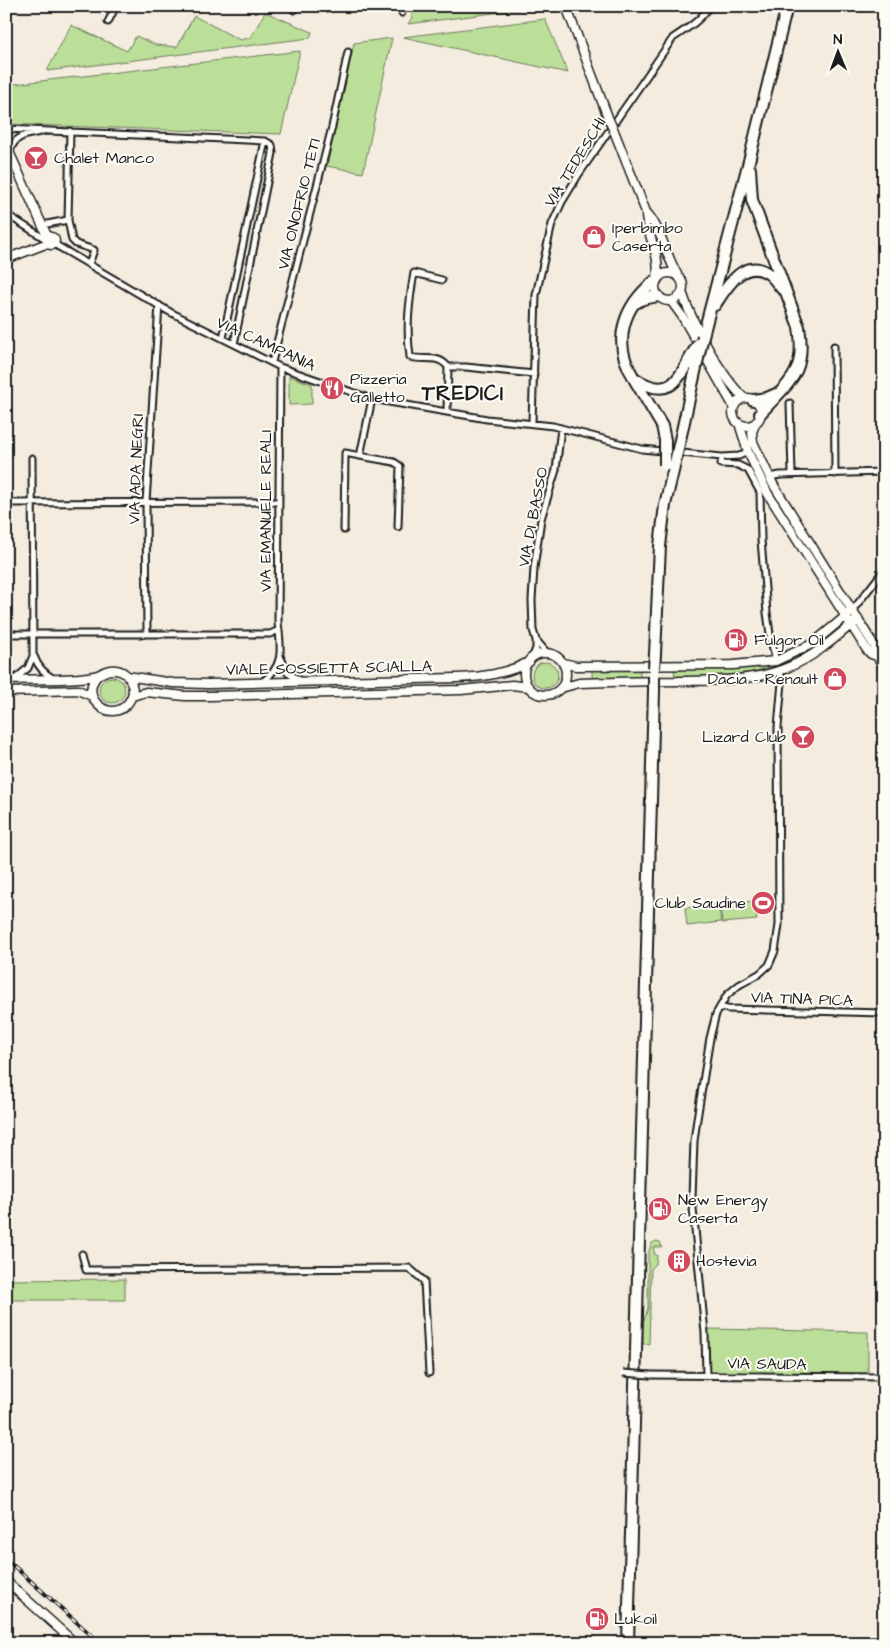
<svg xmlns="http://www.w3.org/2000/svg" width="890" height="1649" font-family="'Architects Daughter',sans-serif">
<rect width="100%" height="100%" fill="#f3ecdf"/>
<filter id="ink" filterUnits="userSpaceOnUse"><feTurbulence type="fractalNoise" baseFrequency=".02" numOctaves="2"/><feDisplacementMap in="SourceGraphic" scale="10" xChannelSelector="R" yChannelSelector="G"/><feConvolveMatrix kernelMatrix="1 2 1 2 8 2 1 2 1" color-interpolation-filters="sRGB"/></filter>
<g filter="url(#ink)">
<!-- green -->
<path fill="#bbde98" stroke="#6c7d5a" d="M409,6h132v1l-133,17c4,-6 7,-12 1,-18z
M265,12l47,20 -2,6 -263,33 24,-46 56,26 9,-15 20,9 21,2 17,-31 46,24 11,-3z
M545,19l23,54 -165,-36z
M392,38l-29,135 -36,-7 27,-123z
M300,51l-19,83 -275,-10v-39z
M289,376l23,8v20l-23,1z
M532 675a13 13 0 1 1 26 0a13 13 0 1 1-26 0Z
M774,665v2l-22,5 -24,3 -53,3 -1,-10h78z
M592,669h48v9h-48z
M99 690a13 13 0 1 1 26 0a13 13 0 1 1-26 0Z
M755,901l2,19 -35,3 -2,-19z
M718,904l3,18 -34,4 -2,-18z
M656,1241l4,1 2,5h-9l2,8h2l-1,9 -5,5 -2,75h-6v-21l5,-15v-53l3,-11z
M125,1279v21h-119v-20z
M707,1329l161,3v43l-156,-2 -2,-2z"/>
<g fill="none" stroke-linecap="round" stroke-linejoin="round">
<!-- street casing -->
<g stroke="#1c1c1c" stroke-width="9">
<path id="street" d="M400,6l2,7
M190,8l1,-2
M294,10l2,-4
M108,22l8,-16
M6,129l259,12 7,4 1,8 -39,191
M10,153c3,-17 15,-18 31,-21
M6,214l41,26
M68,220l4,20 4,4 18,6 -5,14
M42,225l26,-5 2,-89
M54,244l116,68 110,55 92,32 115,20 66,7 89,23 80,8 17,-1 9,-4
M442,280l-28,-7c-5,29 -8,55 -4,84 15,4 28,-3 38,10
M223,338l42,-197
M834,346l1,128
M272,362l60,-235 16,-75
M448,367h18l68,7
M372,399l-12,57 34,6 6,4 -2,61
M790,403l2,71
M447,412l1,-45
M532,422l4,-127 16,-71 10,-22 17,-28 94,-136c13,-9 28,-17 36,-32
M722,457l-1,7 17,1 10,5 12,22 1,48 6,73 4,28 5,20
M770,477l10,-2 104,-3
M6,503l272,-1
M344,530l1,-77 15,3
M852,611l32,-41
M6,634h264l9,-4
M147,634l-1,-132 13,-197
M536,640l12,14
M34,656c4,11 10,17 20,23
M280,656l8,17 13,8
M532,659l4,-11v-8l-3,-10 -1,-30 2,-32 7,-49 15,-49 5,-42
M15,679l13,-11 5,-12 -1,-198
M262,682c23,-16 19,-34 16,-59l2,-256
M720,1007l7,2 157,4
M82,1254l4,16 323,-2 15,13 5,92
M650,1375l234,2
M706,1376l-1,-43 -13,-135 2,-57 3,-22 13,-81 6,-24 11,-19 12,-10 20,-11 10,-9 6,-14 4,-26 -1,-198 4,-45 -2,-11"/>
</g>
<!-- secondary casing -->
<g stroke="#1c1c1c" stroke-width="11">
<path id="secondary" d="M566,6l43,114
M614,131l32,81c15,16 20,44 32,64
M6,145l42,93
M646,212c-1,22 15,39 11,66
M47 241a4 4 0 1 1 8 0a4 4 0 1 1-8 0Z
M6,259l42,-16
M655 287a14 14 0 1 1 28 0a14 14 0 1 1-28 0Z
M682,292c10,31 39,84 62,106
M671,301l11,15 52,91
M733 412a14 14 0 1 1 28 0a14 14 0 1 1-28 0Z
M756,422l-4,10 1,10 20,42 102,163 2,9 7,11
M739,423l9,29 20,42 99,156 4,4 6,2
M524 674a21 21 0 1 1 42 0a21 21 0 1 1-42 0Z
M563,663l13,3 157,-1 43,-4 36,-17 40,-33
M127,676l46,7 35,1 249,-6c25,-1 49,-4 72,-16
M6,680c24,-1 49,0 73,-2 6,-1 13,-1 19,-3 6,-3 10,-6 18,-5 8,1 14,7 16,15 2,6 0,13 -4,18 -17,22 -51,-6 -30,-28
M561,688l18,-5c33,-1 67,-2 100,-2 36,-1 76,1 110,-14 27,-11 47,-30 69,-48
M6,692l72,-2 14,6
M132,696l14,-4 39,4h23l253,-6 51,-5 17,2
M6,1581l69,62"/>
</g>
<!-- highway casing -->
<g stroke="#1c1c1c" stroke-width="14">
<path id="highway" d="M750,169l2,31 47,127c8,48 -11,55 -39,87
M634,304l9,-5 15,-3
M715,305c11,-17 29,-49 54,-31 5,4 9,10 13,15
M703,336l46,-175 38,-155
M634,378c-23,-36 -11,-72 22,-98
M753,400l14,-2 9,-4
M655,654l5,-108 5,-41 9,-38
M628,1643l26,-952"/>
</g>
<!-- street -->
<use href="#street" stroke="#fdfcf7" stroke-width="5"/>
<!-- secondary -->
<use href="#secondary" stroke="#fdfcf7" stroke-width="8"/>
<!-- highway -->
<use href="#highway" stroke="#fdfcf7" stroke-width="10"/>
<!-- rail casing -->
<g stroke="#1c1c1c" stroke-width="4">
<path id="rail" d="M6,1559l94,84"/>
</g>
<!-- rail -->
<use href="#rail" stroke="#fdfcf7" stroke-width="2" stroke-dasharray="5.5" stroke-linecap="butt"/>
<!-- street-bridge casing -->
<g stroke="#1c1c1c" stroke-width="9" stroke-linecap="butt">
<path id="street-bridge" d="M623,1373l27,2"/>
</g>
<!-- secondary-bridge casing -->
<g stroke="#1c1c1c" stroke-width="11" stroke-linecap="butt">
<path id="secondary-bridge" d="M609,120l5,11"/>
</g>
<!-- highway-bridge casing -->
<g stroke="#1c1c1c" stroke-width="14" stroke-linecap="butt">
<path id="highway-bridge" d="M634,378c42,27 46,-7 65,-35
M634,379l28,47 3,14v25
M674,467l29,-131
M654,668l1,-14
M654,691v-15"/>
</g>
<!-- street-bridge -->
<use href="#street-bridge" stroke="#fdfcf7" stroke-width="5"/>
<!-- secondary-bridge -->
<use href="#secondary-bridge" stroke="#fdfcf7" stroke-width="8"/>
<!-- highway-bridge -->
<use href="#highway-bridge" stroke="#fdfcf7" stroke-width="10"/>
</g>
</g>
<!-- icons -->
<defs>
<g id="bar-disc" transform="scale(1.25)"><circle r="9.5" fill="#d1495b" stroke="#fdfcf7"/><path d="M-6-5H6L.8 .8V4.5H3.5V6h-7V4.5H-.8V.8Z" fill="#fff"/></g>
<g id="shop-disc" transform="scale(1.25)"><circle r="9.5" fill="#d1495b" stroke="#fdfcf7"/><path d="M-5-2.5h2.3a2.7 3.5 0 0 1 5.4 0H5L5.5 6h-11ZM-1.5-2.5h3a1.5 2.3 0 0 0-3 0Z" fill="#fff"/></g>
<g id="restaurant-disc" transform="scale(1.25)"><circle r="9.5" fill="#d1495b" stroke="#fdfcf7"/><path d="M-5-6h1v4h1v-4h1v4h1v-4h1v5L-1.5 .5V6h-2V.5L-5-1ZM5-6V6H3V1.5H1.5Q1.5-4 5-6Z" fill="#fff"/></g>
<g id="fuel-disc" transform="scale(1.25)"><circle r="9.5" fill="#d1495b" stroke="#fdfcf7"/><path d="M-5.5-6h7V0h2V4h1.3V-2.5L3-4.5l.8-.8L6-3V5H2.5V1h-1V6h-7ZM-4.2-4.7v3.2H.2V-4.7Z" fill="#fff"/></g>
<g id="stadium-disc" transform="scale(1.25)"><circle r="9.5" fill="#d1495b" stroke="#fdfcf7"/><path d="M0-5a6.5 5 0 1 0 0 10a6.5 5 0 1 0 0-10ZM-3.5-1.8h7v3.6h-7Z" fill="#fff"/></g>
<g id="building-disc" transform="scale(1.25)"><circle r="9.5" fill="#d1495b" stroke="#fdfcf7"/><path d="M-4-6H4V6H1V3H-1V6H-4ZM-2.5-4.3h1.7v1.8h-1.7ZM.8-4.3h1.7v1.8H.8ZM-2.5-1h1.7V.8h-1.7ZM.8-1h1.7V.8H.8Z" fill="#fff"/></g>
</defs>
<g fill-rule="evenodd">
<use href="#bar-disc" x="36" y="158"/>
<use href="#shop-disc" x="594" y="237"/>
<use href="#restaurant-disc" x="332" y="388"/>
<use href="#fuel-disc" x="736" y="640"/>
<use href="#shop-disc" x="835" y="679"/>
<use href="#bar-disc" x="803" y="737"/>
<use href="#stadium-disc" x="763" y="903"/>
<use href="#fuel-disc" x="660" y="1209"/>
<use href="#building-disc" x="679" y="1261"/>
<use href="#fuel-disc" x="597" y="1619"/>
</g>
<g text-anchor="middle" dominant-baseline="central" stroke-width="4" stroke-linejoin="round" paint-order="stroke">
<!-- poi labels -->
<g font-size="16" fill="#1c1c1c" stroke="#fdfcf7" text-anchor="start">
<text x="54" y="158">Chalet Manco</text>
<text x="612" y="228">Iperbimbo<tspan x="612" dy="18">Caserta</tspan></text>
<text x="350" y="379">Pizzeria<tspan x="350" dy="18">Galletto</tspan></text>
<text x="754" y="640">Fulgor Oil</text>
<text x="818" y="679" text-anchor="end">Dacia - Renault</text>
<text x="786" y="737" text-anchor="end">Lizard Club</text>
<text x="746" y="903" text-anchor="end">Club Saudine</text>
<text x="678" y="1200">New Energy<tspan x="678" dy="18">Caserta</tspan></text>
<text x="696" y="1261">Hostevìa</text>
<text x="614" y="1619">Lukoil</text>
</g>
<!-- street labels -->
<g font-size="16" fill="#1c1c1c" stroke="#fdfcf7">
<text transform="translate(575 162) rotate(-58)">VIA TEDESCHI</text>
<text transform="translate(299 204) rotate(-76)">VIA ONOFRIO TETI</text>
<text transform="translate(266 344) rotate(25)">VIA CAMPANIA</text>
<text transform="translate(136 469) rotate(-88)">VIA ADA NEGRI</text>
<text transform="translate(266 511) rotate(-90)">VIA EMANUELE REALI</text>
<text transform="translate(533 517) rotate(-79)">VIA DI BASSO</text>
<text transform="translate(329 668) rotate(-1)">VIALE SOSSIETTA SCIALLA</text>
<text transform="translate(802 999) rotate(2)">VIA TINA PICA</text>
<text transform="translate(767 1364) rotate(1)">VIA SAUDA</text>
</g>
<!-- district labels -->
<g font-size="21" font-weight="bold" letter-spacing="1" fill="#1c1c1c" stroke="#fdfcf7">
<text x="463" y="393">TREDICI</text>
</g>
</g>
<!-- margin -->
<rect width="890" height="1649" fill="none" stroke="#fdfcf7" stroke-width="25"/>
<rect x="12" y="12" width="865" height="1624" fill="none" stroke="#1c1c1c" stroke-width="2" filter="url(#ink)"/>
<!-- north arrow -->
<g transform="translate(838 52) rotate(359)" stroke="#fdfcf7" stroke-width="4" paint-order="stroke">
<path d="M0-4L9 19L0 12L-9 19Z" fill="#1c1c1c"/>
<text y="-8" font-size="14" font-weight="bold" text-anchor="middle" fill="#1c1c1c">N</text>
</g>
</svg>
